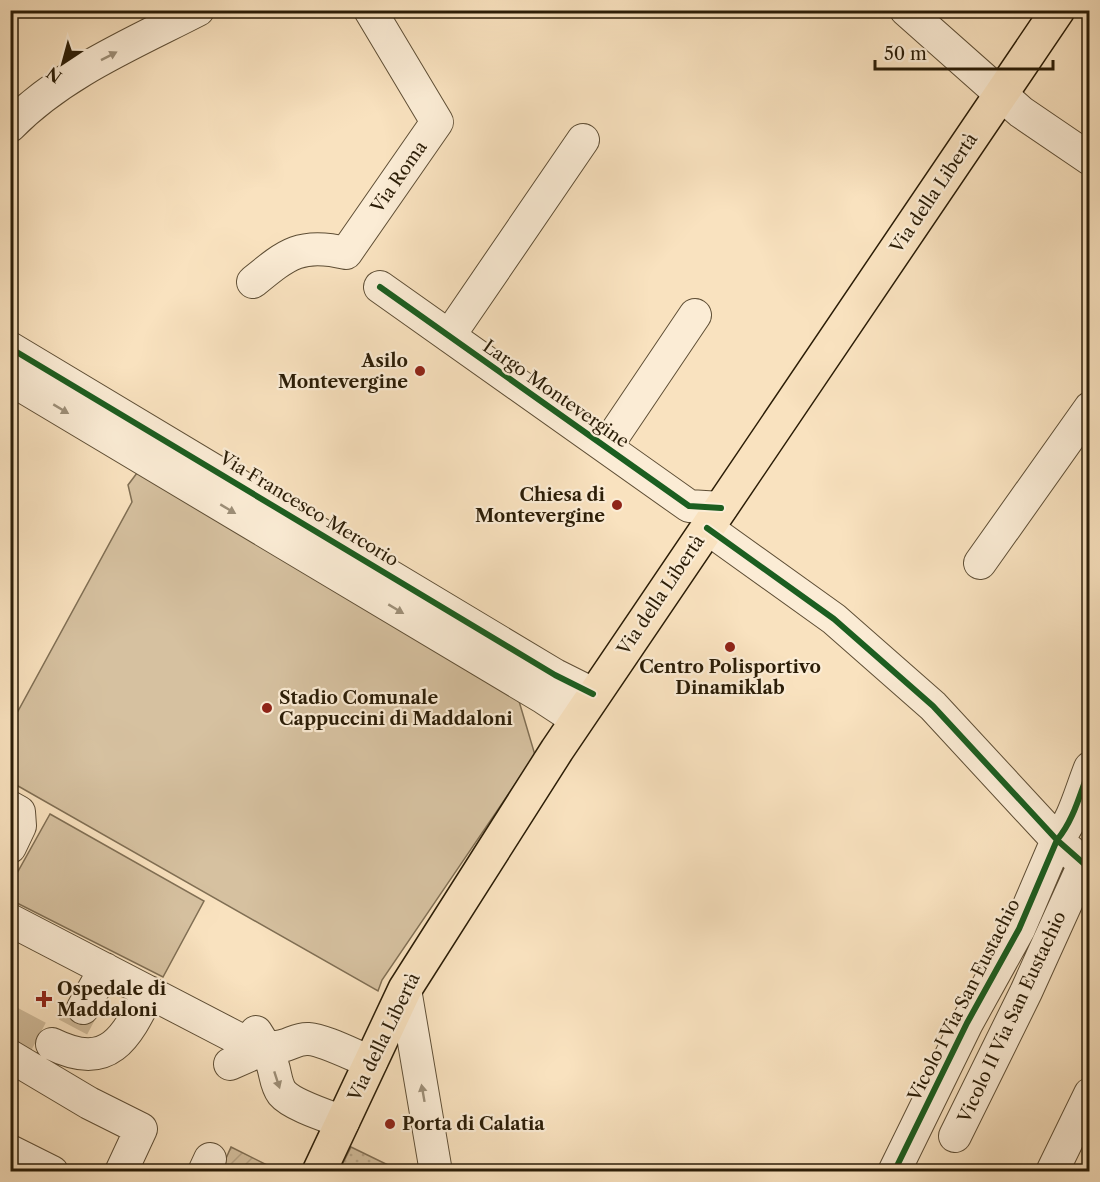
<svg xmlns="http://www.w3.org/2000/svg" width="1100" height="1182" font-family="'Libre Caslon Text',serif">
<defs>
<pattern id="park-dots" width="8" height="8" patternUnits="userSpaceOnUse" patternTransform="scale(1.5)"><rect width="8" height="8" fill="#d6c1a0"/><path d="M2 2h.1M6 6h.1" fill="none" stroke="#b8a588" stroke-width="1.8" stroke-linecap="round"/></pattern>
<pattern id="garden-furrows" width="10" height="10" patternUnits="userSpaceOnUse" patternTransform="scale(1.5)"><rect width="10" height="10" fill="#d6c1a0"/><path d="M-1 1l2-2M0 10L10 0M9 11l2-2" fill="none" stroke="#b8a588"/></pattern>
</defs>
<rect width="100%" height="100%" fill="#f9e2bf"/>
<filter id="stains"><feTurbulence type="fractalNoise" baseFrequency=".00333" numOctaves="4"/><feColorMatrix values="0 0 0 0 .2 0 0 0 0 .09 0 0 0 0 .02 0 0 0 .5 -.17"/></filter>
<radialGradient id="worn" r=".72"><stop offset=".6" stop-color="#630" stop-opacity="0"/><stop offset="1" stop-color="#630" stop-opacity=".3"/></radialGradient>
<!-- grass -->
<path fill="#d6c1a0" stroke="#806f54" stroke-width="1.5" d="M140,469l376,222 19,64 -153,225 -4,11 -367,-209v-58l121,-222 -4,-17z
M50,814l154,87 -41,76 -152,-77v-16z"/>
<!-- park -->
<path fill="url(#park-dots)" stroke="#806f54" stroke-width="1.5" d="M351,1147l39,19 12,1v4h-63z"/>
<!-- garden -->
<path fill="url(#garden-furrows)" stroke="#806f54" stroke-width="1.5" d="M231,1147l48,24 -59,1z"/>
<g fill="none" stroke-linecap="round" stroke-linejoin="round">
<!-- minor-tunnel -->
<path stroke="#d0bb9a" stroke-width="32" stroke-dasharray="32 16" stroke-linecap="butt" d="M10,1022l42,22
M73,1027l10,-19"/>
<!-- minor casing -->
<g stroke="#5e4e35" stroke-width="34">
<path id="minor" d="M906,10l115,102 69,47
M10,126c52,-53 122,-82 188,-116
M253,282c34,-28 48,-40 93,-29l91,-131 -67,-112
M380,287l309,219 32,2
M449,336l134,-196
M10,348l545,327 38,19
M10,379l534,319 32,21
M606,447l89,-132
M707,528l127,91 99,87 124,134 33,29
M980,563l110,-155
M10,807l9,5 1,14 -10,21
M10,920l227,118c15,5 29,12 45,8 10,-2 16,-8 27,-7 15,1 46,17 62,23
M405,989l31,183
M83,1008l22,-39
M256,1032c7,11 14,22 17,34 3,10 3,19 9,27 10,12 45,23 61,29
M52,1044c57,28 74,-6 97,-52
M10,1056l79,47 52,26 -20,43
M230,1064l36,-16
M955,1136l71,-144 58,-128
M10,1151l42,21
M204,1172l6,-13
M894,1172l73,-149 52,-94 38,-89c17,-20 23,-47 33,-72
M1052,1172l38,-78"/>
</g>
<!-- major casing -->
<g stroke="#2b1d07" stroke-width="36">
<path id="major" d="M319,1172l86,-183 152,-239 501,-740"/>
</g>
<!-- minor -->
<use href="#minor" stroke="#fbecd5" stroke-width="32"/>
<!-- major -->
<use href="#major" stroke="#f9e2bf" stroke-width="33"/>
<!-- cycleway casing -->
<g stroke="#fbecd5" stroke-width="10">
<path id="cycleway" d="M380,287l309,219 32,2
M10,348l545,327 38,19
M707,528l127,91 99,87 124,134 33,29
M894,1172l73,-149 52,-94 38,-89c17,-20 23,-47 33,-72"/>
</g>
<!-- cycleway -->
<use href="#cycleway" stroke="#1b5e20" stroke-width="6"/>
</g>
<!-- one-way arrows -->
<defs><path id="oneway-solid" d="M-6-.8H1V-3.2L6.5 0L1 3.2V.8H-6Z" transform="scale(1.5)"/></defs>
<g fill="#9d8f78">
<use href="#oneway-solid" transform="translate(109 56) rotate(-27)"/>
<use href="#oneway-solid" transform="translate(61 409) rotate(31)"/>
<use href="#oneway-solid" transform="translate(228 509) rotate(31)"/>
<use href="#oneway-solid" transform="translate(396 609) rotate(31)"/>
<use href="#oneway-solid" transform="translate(277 1080) rotate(72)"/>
<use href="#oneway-solid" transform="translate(423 1093) rotate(-100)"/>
</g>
<!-- markers -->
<g fill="#8f2418" stroke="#fbecd5" stroke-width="2">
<circle cx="420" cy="371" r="6"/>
<circle cx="617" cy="505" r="6"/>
<circle cx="730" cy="647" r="6"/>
<circle cx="267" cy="708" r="6"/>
<path d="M41 990h6v6h6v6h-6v6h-6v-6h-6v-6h6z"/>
<circle cx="390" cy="1124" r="6"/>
</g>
<g text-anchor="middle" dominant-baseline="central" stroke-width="4.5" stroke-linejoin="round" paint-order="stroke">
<!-- street labels -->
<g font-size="18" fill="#2b1d07" stroke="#fbecd5">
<text transform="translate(399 177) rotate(-55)">Via Roma</text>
<text transform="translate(934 193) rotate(-56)">Via della Libertà</text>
<text transform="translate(556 394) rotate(35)">Largo Montevergine</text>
<text transform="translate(309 509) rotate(31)">Via Francesco Mercorio</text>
<text transform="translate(661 595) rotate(-56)">Via della Libertà</text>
<text transform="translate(964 1000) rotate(-63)">Vicolo I Via San Eustachio</text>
<text transform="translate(1012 1017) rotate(-65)">Vicolo II Via San Eustachio</text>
<text transform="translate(384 1037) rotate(-64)">Via della Libertà</text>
</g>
<!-- poi labels -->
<g font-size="18" font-weight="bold" fill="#2b1d07" stroke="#fbecd5" text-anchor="start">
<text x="408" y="361" text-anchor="end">Asilo<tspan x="408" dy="21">Montevergine</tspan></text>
<text x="605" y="495" text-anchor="end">Chiesa di<tspan x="605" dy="21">Montevergine</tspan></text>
<text x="730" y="667" text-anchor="middle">Centro Polisportivo<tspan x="730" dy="21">Dinamiklab</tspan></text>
<text x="279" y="698">Stadio Comunale<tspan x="279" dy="21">Cappuccini di Maddaloni</tspan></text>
<text x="57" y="989">Ospedale di<tspan x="57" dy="21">Maddaloni</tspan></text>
<text x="402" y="1124">Porta di Calatia</text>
</g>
</g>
<!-- margin -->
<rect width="1100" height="1182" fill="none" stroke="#f9e2bf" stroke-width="36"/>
<rect x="12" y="12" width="1076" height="1158" fill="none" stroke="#2b1d07" stroke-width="3"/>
<rect x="18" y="18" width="1064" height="1146" fill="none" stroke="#2b1d07" stroke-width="1.5"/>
<!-- north arrow -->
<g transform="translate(63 63) rotate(216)" stroke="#fbecd5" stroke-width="4.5" paint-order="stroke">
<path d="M0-4.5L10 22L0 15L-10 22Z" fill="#2b1d07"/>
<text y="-9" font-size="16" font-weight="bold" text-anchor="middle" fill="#2b1d07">N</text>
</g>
<!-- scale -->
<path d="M875 60v9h178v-9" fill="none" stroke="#2b1d07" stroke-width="3"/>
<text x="884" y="60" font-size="18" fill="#2b1d07" stroke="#fbecd5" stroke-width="4.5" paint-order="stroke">50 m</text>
<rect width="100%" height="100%" filter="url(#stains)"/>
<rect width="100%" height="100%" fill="url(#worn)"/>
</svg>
